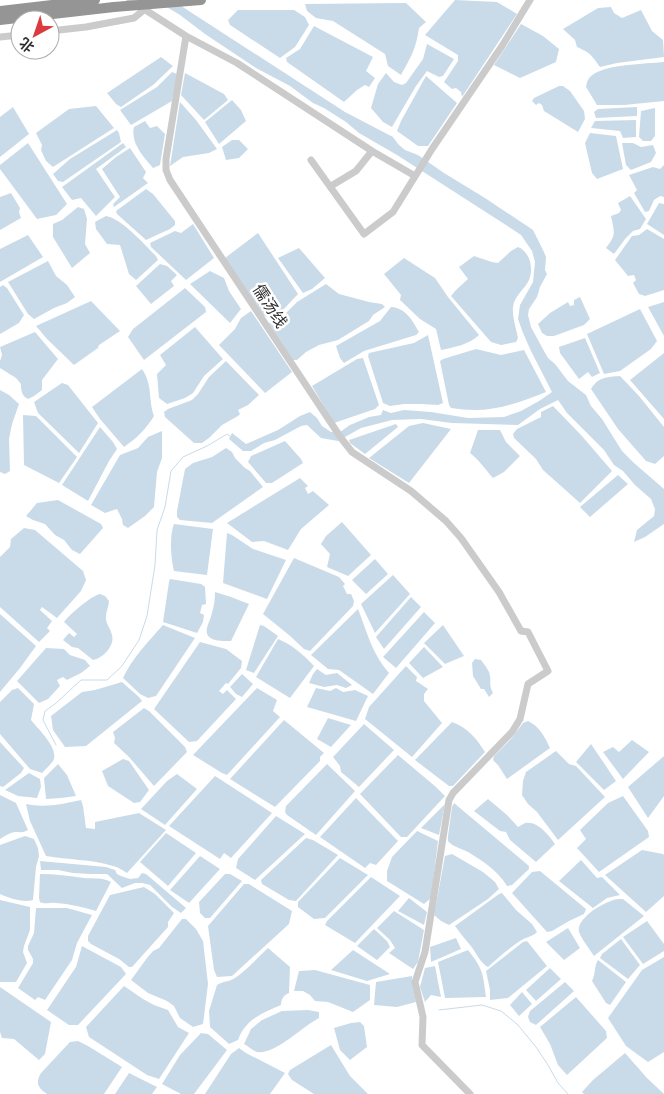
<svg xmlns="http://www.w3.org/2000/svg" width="664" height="1094" font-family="'Fira Sans Condensed','Noto Sans SC',sans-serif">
<rect width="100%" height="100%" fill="#fff"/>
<!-- water -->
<path fill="#c9dbe9" d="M155,0h17l173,112 48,25 5,7 7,6 13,5 26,18 41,25 48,32 10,20 3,7 -1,13 2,4 -7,13 -3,10 -8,12 -1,6 3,12 13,24 4,7 7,6 13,17 18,14 5,11 11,13 20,32 12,12 30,26v35l-19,13 -11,5 3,-12 17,-14 1,-7 -4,-10 -16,-14 -12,-14 -9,-6 -10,-15 -37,-37 -9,-13 -18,9 -22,16 -66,-2 -31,-4 -29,1 -31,8 -23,13 -17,-3 -14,-13 -6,1 -26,14 -11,3 -13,8h-8l-14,-12 3,-6 14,11 32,-14 22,-14 10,-4 7,6 5,8 9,6h9l10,-7 19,-8 12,-2 2,-5 8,3 13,-3 27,2 37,6 36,-1 17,-6 18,-10 13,-9 -21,-41 -8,-18 -5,-14 2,-14 13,-23 2,-20 -3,-11 -11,-16 -12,-8 -112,-72 -38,-22 -13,-11 -22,-14 -11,-5 -23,-17 -34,-18 -51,-34 -25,-19z
M455,0l42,2 20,12 -55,83 -1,-5 -5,-4 -4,1 -8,-7 14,-21v-6l-33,-20z
M406,3l20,19 -7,6c-3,21 -8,29 -18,47l-13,-9 -3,-12 -52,-33 -17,-3 -9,-7 -2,-7z
M611,7l3,6 8,5 19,-8 11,21 11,9 1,17 -47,6 -17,4c-8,-11 -9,-14 -23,-20l-2,-7 -12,-11 35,-21z
M238,10h56l11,7 4,8 -14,22 -15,11 -50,-33 -2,-5z
M521,24l22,12 16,13 -3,13 -36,16 -26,-13z
M314,26l59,31 -7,14 9,7 -6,9 -4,-2 -8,5 -13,12 -57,-40 -1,-4 14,-9z
M427,44l27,15 -11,17 -4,1 -12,-6 -11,15 -24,41 -9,-5 -12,-14 7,-24 8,-11 8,9 8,3 4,-2 17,-24z
M161,57l12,9 -20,19 -32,22 -5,-3 -9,-11z
M664,62v39l-40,4h-27l-11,-18c1,-4 1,-7 5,-11 14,-12 54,-12 73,-14z
M172,72l5,2 -5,27 -41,24 -11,-15 37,-23z
M185,73l39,21 4,6 -24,20 -23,-25z
M426,76l31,27 -29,43h-10l-21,-15 4,-10z
M559,86h4l7,5 14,20 1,8 -7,13 -34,-21 -2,-6 -3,-2 -3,2 -4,-4 2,-3z
M232,100l9,10 5,11 -27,23 -14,-22z
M180,102l16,18 21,29 -8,4 -26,4 -13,9z
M96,106l18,22 -61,39 -7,-6 -5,-11 1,-5 -6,-12 33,-24z
M13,107l16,27 -29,23v-40z
M637,107v9l-41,2 -2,-6 4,-3z
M655,108v28l-4,5h-8l-4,-4 2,-26z
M636,120v17l-13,1 -3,-7 -29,-3 4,-7z
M145,121l5,7 7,-2 8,8 -5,31 -7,3c-9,-11 -23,-25 -19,-41z
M117,130l2,3 2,9 -58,40 -5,-1 -5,-7 17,-15z
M590,133l26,3 7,33 -26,10 -5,-6 -7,-30z
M232,140h7l9,9 -9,9 -13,2 -4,-13z
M28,143l39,61 -11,11 -19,4 -37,-50v-4z
M123,143l3,4 -30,22 19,28 -19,19 -15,-18 -9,2 -10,-13z
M622,143h11l8,4 12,-2 3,8 -5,9 -20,8 -5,-5z
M130,148l16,24 -3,6 5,5 -34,24 -1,-3 7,-7 -18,-28 14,-12z
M664,165v32l-4,-1 -6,4 -5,11 -4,1 -11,-19 3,-3 -8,-15 24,-8 7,2z
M146,189l7,5 22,27v4l-5,4 -24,11 -29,-26 -1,-3z
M11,193l9,15 -1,4 2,6 -21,12v-33z
M630,196l16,23 -6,10 -7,2 -8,8 -11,15 -8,-6c11,-14 8,-16 5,-32l8,-3 2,-3 -3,-7z
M659,203l5,1v31l-17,-11z
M78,207l6,2 3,10 -2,25 5,9 -18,15 -19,-31v-13l9,-4z
M106,216c15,2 38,28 50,40l2,4 -22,20 -7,-6 -9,-29 -13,-1 -11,-15 -1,-7z
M193,224l21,34 -28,22 -35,-33 -1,-4 25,-12 6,2z
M647,229l17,10v51l-19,6 -6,-2 -6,-11 3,-3 -2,-5 -6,1 -13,-16 17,-24 7,-1z
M258,233l40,61 -15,16 -16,7 -4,-2 -38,-57z
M28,235l15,22 -43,25v-33z
M518,247c12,5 16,21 11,33 -4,9 -15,16 -16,27 -1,9 3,21 5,31l-2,4 -15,3 -10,-3 -40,-46 5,-6 12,-11 -9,-12 15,-11 18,6 6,1 13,-12z
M299,248l26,30 -13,11 -9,4 -25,-35z
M404,258l31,20 13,19 31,38c-11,10 -24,12 -38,15l-5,-21 -16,-10 -20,-19 1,-5 -17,-21z
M48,261l8,15 11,9 8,12 -8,6 -13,5 -20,11 -6,-5 -20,-32z
M160,264l7,2 10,9 -6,6 3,5 -23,18 -15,-18z
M210,271l14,7 5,13 12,18 -11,14 -40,-39z
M326,284l13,10 30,8 13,2 3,3 -12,8 -4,6 -31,19 -19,5 -13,7 -9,8h-4l-24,-37 10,-5 5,8 6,-5 -5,-7 12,-12z
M3,285l4,3 17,27 -5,8 -19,11v-47z
M185,288l20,19 1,5 -62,48 -16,-23 5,-8z
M580,297l10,22 -6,6 -30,11h-7l-5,-3 -4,-9 12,-11 18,-11 2,4 4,-1v-5z
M91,301l29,30 -21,14 -1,3 -24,17 -27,-26 -11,-13z
M664,302v34l-16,-29z
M391,307c15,1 21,13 28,25l-3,3 -52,16 -20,12 -4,-5 -4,-12 44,-25z
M640,309l17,32 -6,8 -31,22 -16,3 -17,-40z
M251,311l41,61 -27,21 -46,-48 16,-16 6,-11z
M195,327l28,32 -19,17 -11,17 -8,5 -18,6 -8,-6 -2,-24 9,-9 -6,-10z
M35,332l23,27 -16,21v10l-8,6 -6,3c-6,-3 -7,-8 -7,-15l-5,-6 -16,-10v-7l2,-6 -2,-8z
M428,335l15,68 -5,2 -16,-1h-18l-14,2 -7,-3 -15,-47 1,-3 45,-10z
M585,338l15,35 -8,4 -4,-5 -9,7 -19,-26 -1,-6z
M476,349l25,6 23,-5 22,42c-23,9 -46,18 -71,18 -8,0 -16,-1 -24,-2l-2,-3 -9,-44 3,-2z
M664,353v66l-34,-39z
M363,358l16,47 -4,4 -41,14 -22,-37 45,-27z
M226,361l33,34 -11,10 -10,5 2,4 -2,2 -16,9 -13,13 -7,5h-8l-29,-26 -1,-5 4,-3 24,-9 6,-6 11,-17z
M142,369c11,16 6,30 12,47 -8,13 -17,22 -30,31l-24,-28 -8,-12z
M620,376l19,20 25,31v29l-9,8 -9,-3 -28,-32 -27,-40c7,-12 16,-12 29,-13z
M62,383l6,2 30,38 -19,30 -41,-40 -4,-11z
M0,390l9,5 10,9 -7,20 -3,15 1,32 -5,3 -5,-2z
M553,406l28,29 31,36 -32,32 -37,-33 -7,-11 -22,-21 -1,-4 4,-5 24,-12v-5z
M23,415l13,1 41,41 -18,26 -35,-18z
M423,423l28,6 -42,54 -40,-25 40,-32z
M396,424l2,3 -33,27 -15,-11 -1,-3z
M100,427l13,15 4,7 -8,12 -21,40 -26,-16z
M478,430h22l6,12 14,14 -16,16 -11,6c-8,-9 -14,-18 -23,-25z
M162,431v27l-5,14 -3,35 -9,9 -17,12 -5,-3 -1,-6 -5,-10 -12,4 -14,-8 29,-50 18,-7 10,-11z
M285,441l16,18 2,4 -31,20h-6l-18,-21 3,-6z
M226,448l6,4 3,6 10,10 5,3 13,16 -51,36 -32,-3 -3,-3v-6l8,-42 8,-6 19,-6z
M618,475l10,9 -38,33 -10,-10z
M300,478l8,8 -3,2 3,6 5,-3 16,14 -28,24 -13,21 -24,-9 -12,1 -25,-19z
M58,500l43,24 2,4 -23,26 -8,-4 -8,-10 -9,-5 -10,-11 -12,-4 -7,-4 11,-13z
M342,522l29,33 -23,21 -21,-9 3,-13 -9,-10 5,-8z
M174,524l39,5 -6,46 -33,-4c-3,-13 -5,-34 0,-47z
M24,528l11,2 48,41 3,9 -5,11 -24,27 -15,-11 -2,3 12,11 -5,7 3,3 -11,11 -39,-35v-50l10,-10 1,-8z
M227,533l5,2 21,14 33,11 -19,39 -44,-16z
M294,558l45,19 6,7 -2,2 4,8h4l3,7 -1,5 -43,45 -6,-2 -15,-14 -26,-21z
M375,559l13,15 -22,20 -14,-14z
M393,575l17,19 -35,39 -14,-29z
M170,579l31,5 4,3 1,17 -4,1 -2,8 4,2 -1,7 -6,11 -34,-11 6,-40z
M215,592l16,5 18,7 -18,37c-9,0 -27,1 -24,-13 1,-5 4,-10 5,-15 2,-7 3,-14 3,-21z
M100,594l5,2 4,5c0,6 -4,12 -3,19 1,5 5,10 6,15 3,11 -9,23 -19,25l-15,-12 -6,-1 -9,-7 6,-7 5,4 3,-3 -13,-12c6,-8 27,-26 36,-28z
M411,597l10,10 -37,42 -8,-12z
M358,609c9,23 14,45 31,64l-16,21 -34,-24 -11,-1 -17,-14z
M424,612l11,11 -39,45 -13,-11z
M0,614l36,32 -16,22 -20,24z
M163,625l32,13 -39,58 -8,2 -8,-4 -17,-16c9,-20 26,-37 40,-53z
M260,625l4,1 14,10 -24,37 -8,-3z
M443,625l21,31 -19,8 -21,-21z
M278,639c13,5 26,16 36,27l-24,32 -34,-21z
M200,642l26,7 16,12 -1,7 -13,16 -2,-1 -7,8 4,3 4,-4 9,9 -39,42 -8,1 -35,-33z
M424,647l19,20 -20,11 -14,-15z
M46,648l18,1 6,6 15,5 5,6 -9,7 -14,7 -4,-3 -6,3 3,6 -12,13 -9,4 -22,-22z
M475,659l6,1c3,4 6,8 8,12 3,8 -1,12 4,21l-4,4 -5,-8h-3l-8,-13 -1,-13z
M406,666l11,11 -1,4 12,8 -4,5v7l18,22 -30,34 -47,-38 4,-12z
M317,669l9,6 11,-2 15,12 -6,3 -9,-3 -13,2 -15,-4 4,-9z
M242,674l11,10 -11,13 -6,-3 -6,-7z
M122,682l17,15 3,4 -56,45 -21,1 -12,-17 -2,-14 31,-24 13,-2z
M18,688l16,16 -3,16c7,9 29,29 22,41 -3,4 -7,8 -11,12l-12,-4 -30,-35v-32l12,-12z
M257,688l20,12 -4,11 7,6 -53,58 -5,-2 -29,-18z
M316,688l14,3 6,-3 7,4 12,-2 13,6 -12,25 -49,-14z
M144,708l5,3 36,36 2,5 -33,34 -25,-29 -15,-14 1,-5 -2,-6z
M328,718l23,7 -20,22 -14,-8z
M284,720l40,33 -4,4v4l-45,46 -45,-28z
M528,721c11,5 17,16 22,27l-43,31 -9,-14 -5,-5 1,-4 17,-17 12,-16z
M452,722c15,5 25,17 33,30l-32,34h-4l-34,-26z
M364,724l30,26 -35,37 -18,-15 -1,-6 -7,-9z
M632,740l17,12 -26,27 -20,-27 10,-5 6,5z
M0,742l24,26 -3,5 -18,14 -3,-1z
M591,744l25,37 -12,9 -28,-28z
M556,751l13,13 7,2 29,31 -47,43 -21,-28 -9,-8 -6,-9 1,-14 3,-9z
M398,755l38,32 9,9 -38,41h-6l-41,-43z
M664,756v40l-16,22 -20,-31z
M123,759l6,2 20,29 -9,12 -6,1 -26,-17 -6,-15z
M58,764l9,11 9,21 -15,2 -15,1 -2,-21z
M327,764l28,27 -39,44 -29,-20 -2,-3 1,-6z
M29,773l11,6 1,8 -4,11 -19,-2 -13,-6z
M177,774l20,15 -32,36 -24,-16 26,-28z
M215,776l57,37 -41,45 -7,-5 -4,6 -51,-33z
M0,795l16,8 12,27c-5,3 -7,2 -13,2 -6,1 -10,4 -15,7z
M623,796l25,35 1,6 -50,35 -22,-24 9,-9 -6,-9 28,-27z
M356,798l42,43 -22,24 -6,-2 -5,5 -45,-31z
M488,799l19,16 11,12c2,-1 5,-3 7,-4 12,-3 25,13 30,21l-19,18 -26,-22 -4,-8 -6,-1 -26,-20z
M81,800l2,6 3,22 9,1v-7l44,-9 27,17 -39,43c-5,-3 -9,-6 -14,-7 -22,-7 -45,-6 -67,-10l-16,-35 -4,-17c19,4 37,0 55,-4z
M454,803l75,63v3l-17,16 -5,1c-9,-15 -24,-25 -39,-34 -5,-3 -14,-5 -18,-9 -3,-2 -2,-4 -2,-7l4,-29z
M445,804l-6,31 -18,-7z
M276,816l29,18 -50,46 -19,-12 2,-9z
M417,831l21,10 -7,57 -7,6 -37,-23v-10l5,-14z
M166,833l30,20 -28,33 -28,-24z
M25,836l9,3 4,9 1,8 -3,11 -3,33c-10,3 -24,-2 -33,-6v-49z
M306,838l7,2 25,15 -42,46 -7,-1 -27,-16 -1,-4z
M642,850l21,4 1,1v41l-18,16 -41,-37z
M452,854l31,18 12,10 4,7 -11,10 -39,26 -8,-4 -7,-6 11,-59z
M200,856l20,13 -31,34 -19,-13z
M340,858l28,17 -43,43 -11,1 -16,-12v-5z
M581,860l16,18 5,-1 18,18 -13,3 -14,10 -34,-27z
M40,861l66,6 9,3 2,4 4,2 9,3 8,-1 4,-5 4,1 40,34 -5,5 -9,-6 -22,-22 -8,-2h-7l-13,5 -15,-14h-17l-17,-1 -15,-3h-17z
M540,871l46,38 -2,5 -15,7 -17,10 -5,1 -35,-39 20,-21z
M40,874c15,0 29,2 44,4 9,1 19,-1 27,4l-15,29c-13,-4 -26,-7 -40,-8 -6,-1 -10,2 -16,-1l-1,-4z
M225,874h5l12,7 -32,37h-5l-5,-5 -1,-11z
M371,877l29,19 -45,47 -30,-18 2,-4z
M244,884h5l43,27 -3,13 -57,52 -15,1 -3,-7 -6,-44z
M144,887l11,7 19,19 -6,9v5l-36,40h-3l-10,-8 -28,-15 -3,-3v-5l22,-41z
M502,893l14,17 16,14 5,8c-5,5 -11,5 -17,9 -12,8 -22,17 -32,26 -8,-4 -12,-15 -18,-22 -5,-6 -10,-12 -15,-19l44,-32z
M409,898l18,14 -3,13 -26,-14z
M623,899l21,17 -50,40c-4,-6 -13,-18 -15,-24 -3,-13 22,-28 32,-31 4,-2 8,-2 12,-2z
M0,900l30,7v23l-6,16 -1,6 4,11 -11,19h-16z
M36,908h31l25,7 -15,28 -5,17 -27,40 -7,-3 -3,3 -17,-12 15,-25v-4l-5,-9v-4l6,-13z
M394,911l30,19 -6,32 -5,7 -24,-16 6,-5 -5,-8 -13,-12z
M182,919h4l10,10 7,12 5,43 -5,40 -10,3 -13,-9 -6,-12 -7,-5 -19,-8 -17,-13 16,-22 6,-7 6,-3z
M647,921l17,23v7l-21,13 -20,-27z
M568,928l12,20 -16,12 -18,-18z
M374,929l13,12 3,6 -13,13 -20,-14z
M456,938l5,11 -30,13 -1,-15z
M621,939l19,26 -12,14 -28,-21 2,-4z
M527,941l20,25 -39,32 -18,2v-10l-4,-19 37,-29z
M82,946l39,21 5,7 -48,51h-9l-22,-15 29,-43z
M268,948l22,19 -1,26c-5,2 -8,6 -8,12 -19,8 -36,15 -43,35l-9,4 -19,-17 -1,-16 8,-26c6,-4 12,-3 18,-7 12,-8 23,-21 33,-30z
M353,950l37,24 -23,7 -36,-11z
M468,950c15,19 15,23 18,47l-41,1 -7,-36z
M664,957v95l-16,10 -22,-16 -18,-28 34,-48z
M598,960l28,22 -16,23 -4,-2 -14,-22c4,-8 2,-15 6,-21z
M435,966l6,31 -10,-2 -6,7 -5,-15 5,-19z
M550,968l11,11 -25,22 -10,-11z
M315,970l55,15v15l-17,12 -25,-10 -13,-1 -5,-6 -7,-4h-9l5,-20z
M412,976v4l4,22 -19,5 -23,-2 2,-23z
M565,982l9,9 -38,34 -6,-3 -2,-5 2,-6z
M124,986l19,13 11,6 14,5 10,17 11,6 -30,46 -12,-4 -58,-38 -3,-10z
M0,987l51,35 -6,32 -6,6 -25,-21 -12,-1 -2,-6z
M522,992l10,12 -13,12 -9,-11z
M576,997l30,34 1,7 -40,37 -9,-10 -8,-21 -10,-17z
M308,1010l11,2v6c-16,8 -44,37 -62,34 -4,-1 -9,-6 -13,-8l7,-15 11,-9 20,-9z
M360,1022l4,4 3,21 -17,13 -10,-10 -6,-22 17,-5z
M201,1033l7,1 19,16 -33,44h-13l-19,-10 18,-29z
M78,1041l10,5 34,21 -18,27h-57c-9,-6 -12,-11 -6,-21l29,-31z
M331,1045l19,31 18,18h-54l-22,-14 -4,-6 2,-4z
M239,1048l7,5 39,20 -15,21h-65l26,-40z
M625,1053l22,25 17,16h-80l-2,-2 11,-12z
M129,1073l28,14 -5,7h-37z"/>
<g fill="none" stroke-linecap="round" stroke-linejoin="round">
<!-- stream -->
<path stroke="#c9dbe9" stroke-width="1" d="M56,745l-13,-25 2,-9 10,-7 26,-24h26l15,-14 17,-26 8,-24 8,-51 2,-35 8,-23 6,-36 12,-14 24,-11 20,-12 4,3
M439,1010l43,-5 19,6 16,13 19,23 12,18 10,18 10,11"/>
<!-- minor -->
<path stroke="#cbcbcb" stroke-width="7" d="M130,0l56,36 -20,123v11l4,10 171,258 11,14 59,39 35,30 15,17 38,54 22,39 7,1 20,39 -20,13 -8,35 -8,13 -59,61 -4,7 -24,152 -10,30 8,35 -1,28 48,49
M50,31l36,-4 48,-9 11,-9
M186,36l51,27 135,88 43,25
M0,37l20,-2
M311,160l53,74 29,-22 39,-63 70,-103 28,-46
M331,186l25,-15 16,-20"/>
<!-- highway -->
<path stroke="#959595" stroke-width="10" d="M0,11l95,-11
M0,20l114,-13"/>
<!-- highway-bridge -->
<path stroke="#959595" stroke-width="10" d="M114,7l87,-7"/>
</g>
<g text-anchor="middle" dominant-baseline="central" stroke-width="5" stroke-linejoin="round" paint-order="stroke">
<!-- street labels -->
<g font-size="16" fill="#2e2e2e" stroke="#fff">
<text transform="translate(270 306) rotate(57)">儒汤线</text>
</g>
</g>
<!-- north arrow -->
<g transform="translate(35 35) rotate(220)"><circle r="24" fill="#ffffff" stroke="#ababab"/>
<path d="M0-4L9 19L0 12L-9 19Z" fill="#db3a3e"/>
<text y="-8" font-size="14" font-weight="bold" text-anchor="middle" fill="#2e2e2e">北</text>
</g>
</svg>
